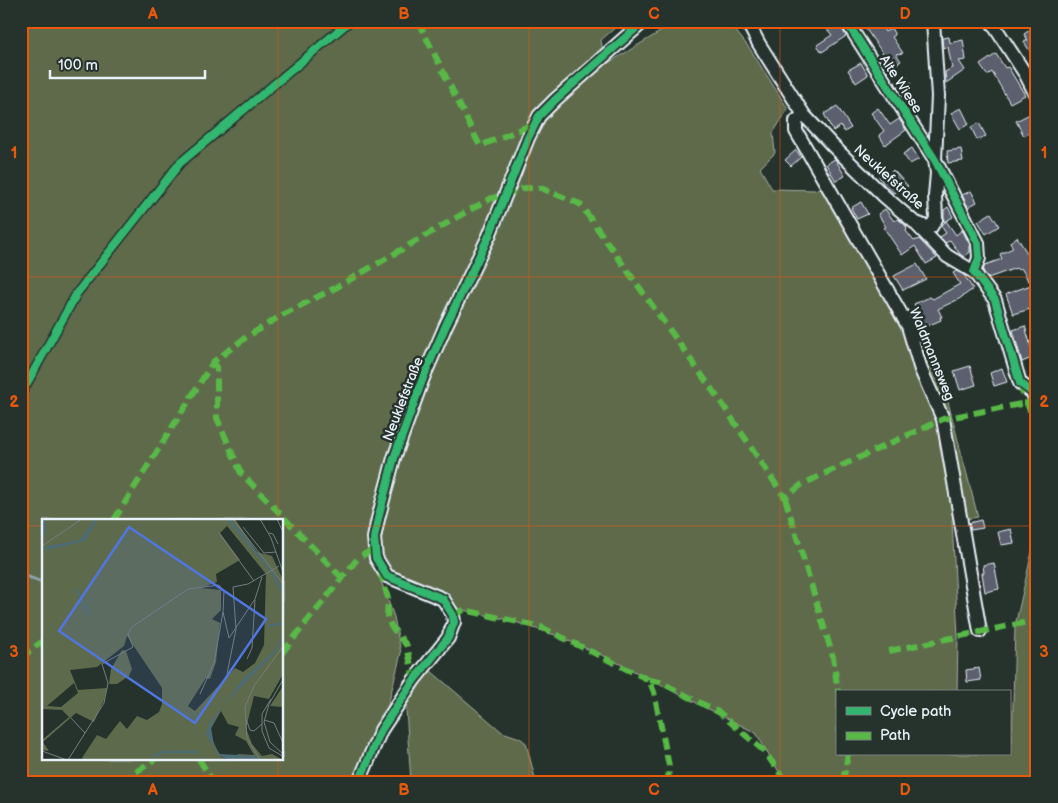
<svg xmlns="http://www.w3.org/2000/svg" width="1058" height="803" font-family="'Balsamiq Sans',sans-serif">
<rect width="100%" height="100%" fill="#26332d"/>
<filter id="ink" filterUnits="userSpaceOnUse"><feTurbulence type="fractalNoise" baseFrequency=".02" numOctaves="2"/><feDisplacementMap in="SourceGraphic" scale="10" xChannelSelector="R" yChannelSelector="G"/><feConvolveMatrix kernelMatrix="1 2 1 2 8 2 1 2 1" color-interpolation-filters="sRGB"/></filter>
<g filter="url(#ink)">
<!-- green -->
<path fill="#5e6a4c" stroke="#a3aea2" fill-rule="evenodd" d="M21,21h602l-22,19 4,25 73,-44h50l22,28 38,60 -15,24 2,20 -15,15 12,21 43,1 17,-8 69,121 47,99 30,115 -26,4 6,116 -1,55h-120v62h172v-11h3l3,-117 22,-96v252h-252l-29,-49 -150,-76 -51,-22 -46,-15 -42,-9 -86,-30 13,36 7,36 -15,60 -29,69h-336zM44,520h238v239h-238z
M431,671l71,61 18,6 6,5 10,39h-125l-7,-102z"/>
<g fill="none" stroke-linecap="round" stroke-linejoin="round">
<!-- stream -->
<path stroke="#8ba1a9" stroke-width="3" d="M21,572l2,3 16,6 5,4"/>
</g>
<!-- building -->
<path fill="#5b5f6d" stroke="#e8f1f8" d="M820,21h18l8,15 -24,16 -5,-7 15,-10z
M869,21h9l7,11 6,-4 4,7 -3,2 11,16 -7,1 5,7 -7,4 -3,-4 -2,1 -26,-37z
M1030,30l7,13v7l-6,3 -7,-11 4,-2 -4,-6z
M949,37l1,6 13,-3 3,20 -7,1 6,9 -19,13 -1,-11 7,-4 -4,-21 -5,1 -1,-10z
M996,54l9,14 3,-1 17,28 -15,8 -18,-31 -5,3 -7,-10z
M861,63l7,12 -12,8 -8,-13z
M906,76l5,8 -11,6 -5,-7z
M837,106l14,22 -7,4 -3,-6 -8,5 -9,-17z
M878,108l12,17 9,-6 7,11 -21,15 -6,-10 5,-4 -13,-18z
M961,108l8,16 -9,5 -9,-16z
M1030,114l7,15 -13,7 -8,-15z
M979,123l7,13 -9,4 -6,-13z
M912,148l7,11 -9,5 -7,-10z
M961,149l2,12 -15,2 -1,-12z
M796,150l5,7 -10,9 -6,-6z
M835,159l10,17 -9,5 -10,-17z
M893,170l15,16 -14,7 -10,-8 -5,-9 7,-4 3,2z
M971,191l6,11 -9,5 -6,-12z
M861,202l7,12 -11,5 -6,-11z
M948,207l5,10 -9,5v-12z
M885,209l9,12 4,-2 7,6 2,3 -1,3 8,10 5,-2 18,19 -11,6 -11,-18 -13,9 -18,-27 2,-1 -8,-13z
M991,213l8,13 -13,8 -8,-13z
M946,221l10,14 6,-5 8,15v7l-6,5 -4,-3 -10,-14 -4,3 -6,-6 6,-4 -5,-7z
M1017,237l15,24 5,-2v18l-9,4 -2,-5 -5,-8 -3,2 -2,-2 -28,10 -5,-7 2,-6 17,-6 -2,-5 13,-6 -3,-6z
M917,264l9,15 -23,11 -9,-14z
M956,271l8,4 9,14 -14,10 -21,10 4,8h-2l1,3 -16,7 -11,-23 16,-7 3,2 27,-15 -7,-11z
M1031,285l6,16v6l-24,7 -7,-20z
M1025,326l9,31 -12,5 -9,-32z
M970,366l6,19 -16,5 -6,-19z
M1002,368l5,14 -13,4 -4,-13z
M981,520l2,8 -12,2 -2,-7z
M1011,529l3,14 -13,2 -3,-13z
M994,563l5,26 -14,3 -3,-19h2l-1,-8z
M979,668l2,12 -14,2 -1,-12z"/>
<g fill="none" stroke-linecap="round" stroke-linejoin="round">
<!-- minor casing -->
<g stroke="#e8f1f8" stroke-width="16">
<path id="minor" d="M747,21l12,23 45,71 29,31 51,50 30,26 10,4 7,1 5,-8 -1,-23 2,-23 -2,-13 3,-64 -5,-75
M846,21l89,139 43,83 1,15 -5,14 21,28 25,83 12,9 5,10
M991,21l35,54 11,22
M804,115l-8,6v10l112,195 13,44 22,49 37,212
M917,225l30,31 27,16
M359,782l22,-52 33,-50 34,-42 6,-16 -1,-7 -10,-16 -56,-23 -11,-18 -2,-20 4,-19 16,-61 29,-80 23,-53 43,-89 39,-98 11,-22 17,-17 88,-78"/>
</g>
<!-- minor -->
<use href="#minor" stroke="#26332d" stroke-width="12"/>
<!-- quiet -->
<path stroke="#58b947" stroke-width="6" stroke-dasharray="12 6" stroke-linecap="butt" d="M418,21l62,125 56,-23
M213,362l4,5v51l24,55 101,105
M1020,383c4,18 12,29 17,46
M785,498l48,159 5,35
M114,520l99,-158 32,-24 37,-23 57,-29 127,-74 26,-14 33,-10h16l39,16 143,201 62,93 16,-13 29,-14 113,-52 83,-16
M381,570l1,8 6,20 -1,19 4,9 16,20 7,34
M453,615l11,-5 77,17 108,53 5,12 15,74 -1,16
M889,651l148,-31
M282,653l76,-95 16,-9
M21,658l23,-18
M649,680l11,2 60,31 45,39 21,30
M199,759l14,23
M121,782l34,-23
M843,782l5,-28"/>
<!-- cycleway casing -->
<g stroke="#26332d" stroke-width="11">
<path id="cycleway" d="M846,21l89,139 43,83 1,15 -5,14 21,28 25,83 12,9 5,10
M21,394l56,-101 103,-130 170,-142
M359,782l22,-52 33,-50 34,-42 6,-16 -1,-7 -10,-16 -56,-23 -11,-18 -2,-20 4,-19 16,-61 29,-80 23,-53 43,-89 39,-98 11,-22 17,-17 88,-78"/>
</g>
<!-- cycleway -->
<use href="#cycleway" stroke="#33b770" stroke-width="8"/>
</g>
</g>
<!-- grid -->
<path fill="none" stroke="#e8590c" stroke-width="1" stroke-opacity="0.55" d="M278,21v499M529,21v761M780,21v761M21,277h1016M21,526h23M282,526h755M278,759v23"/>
<g text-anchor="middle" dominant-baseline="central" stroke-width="5" stroke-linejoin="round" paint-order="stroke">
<!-- street labels -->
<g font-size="14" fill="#e8f1f8" stroke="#26332d">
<text transform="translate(901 84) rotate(57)">Alte Wiese</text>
<text transform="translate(889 177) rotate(42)">Neuklefstraße</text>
<text transform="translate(932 354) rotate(68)">Waldmannsweg</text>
<text transform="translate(403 399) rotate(-69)">Neuklefstraße</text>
</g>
</g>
<!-- overview -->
<g transform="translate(42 519)">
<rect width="241" height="241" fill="#26332d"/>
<path d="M0,0h193l22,33 15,4 11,24v94l-14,25 -15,-3 -8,32 6,16 10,12 10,-2 11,6h-199l-2,-2 15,-23 9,4 14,-18 7,8 10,-13 10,4 12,-8 3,-8v-16l-35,-52 -3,10 -27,21 -27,3 8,20 29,-2 -3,12 -10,22 -18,-9 -33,29 6,9 -7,-1v-10l27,-23 -7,-7 -20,-1zM185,7l39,48 -2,71 -9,18 -12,9 -8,-4 -40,43 -7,-5 18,-28 4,1 6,-17 4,-39 -8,-4 9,-9v-20l-20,-2 16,-6 -1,-8 24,-14 -20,-27zM32,164l4,10 -17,14 -14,-1zM179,192l7,13 11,3 -4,8 11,6 8,14 -15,-1 -14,5 -5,-3 -11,-24zM80,131l4,1 6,18 -3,7 -12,8h-8l2,-15zM241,167v21l-13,-1z" fill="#5e6a4c" fill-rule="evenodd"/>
<path d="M53,0h3l-13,22 -43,10 6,-5 32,-6zM184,0h4l41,50 12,20v7l-13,-25zM241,115l-6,17 -53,53 -13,23 3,19 6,8 35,2 10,4 -39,-1 -8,-4 -12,-21 3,-10 32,-43 34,-31z" fill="#4d6c74"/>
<path fill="none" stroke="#4d6c74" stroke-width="2.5" d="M0,23l3,-15 -2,-8M34,70l13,26M226,107l16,-3M111,237l10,-4h35"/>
<path fill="none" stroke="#747f7e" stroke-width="1" d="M191,0l51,66M218,0l11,19 13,37M235,0l7,15M201,8l21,26 12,-1M177,14l35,48M227,14l4,1 5,10M0,27l40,-27M205,140l5,-11 3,-48M185,155l9,-45 -3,-42 15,-3 31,-18M242,159l-15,26 -5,18 6,20 14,13M158,175l14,-31 9,-51M229,180l-9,15v17l7,17 15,9M29,199l14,15M204,200l4,11 4,1 8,-7M222,201l10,3 10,22M0,232l25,9M26,241l36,-57 4,-20 -6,-19 31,-17 -5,-13 4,-7 56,-38 31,-4 5,6 -1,21 6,26 26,-39 7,-22M218,241l-13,-22 -2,-31 9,-21 30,-41"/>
<path fill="#5077e0" fill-opacity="0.15" stroke="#5077e0" stroke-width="2.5" d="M87,8l137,92 -71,104 -136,-92z"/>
<rect width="241" height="241" fill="none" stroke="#e8f1f8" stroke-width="2.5"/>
</g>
<!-- margin -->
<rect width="1058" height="803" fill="none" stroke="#26332d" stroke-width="55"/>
<!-- legend -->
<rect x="836" y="690" width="175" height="65" fill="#26332d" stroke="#747f7e"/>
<rect x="846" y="707" width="25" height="8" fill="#33b770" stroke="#747f7e"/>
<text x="880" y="716" font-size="15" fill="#e8f1f8">Cycle path</text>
<rect x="846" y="732" width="25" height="8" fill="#58b947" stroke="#747f7e"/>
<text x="880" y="740" font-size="15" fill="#e8f1f8">Path</text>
<!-- scale -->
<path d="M50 70v8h155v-8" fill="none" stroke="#e8f1f8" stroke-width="2.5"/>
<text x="58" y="70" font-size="15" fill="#e8f1f8" stroke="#26332d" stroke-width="4" paint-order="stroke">100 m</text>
<rect x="28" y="28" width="1002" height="748" fill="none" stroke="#e8590c" stroke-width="2"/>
<g font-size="16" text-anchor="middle" font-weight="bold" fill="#e8590c">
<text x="153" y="19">A</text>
<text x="404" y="19">B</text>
<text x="654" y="19">C</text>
<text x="905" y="19">D</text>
<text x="14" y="158">1</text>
<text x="1044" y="158">1</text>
<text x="14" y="407">2</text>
<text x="1044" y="407">2</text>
<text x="14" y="657">3</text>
<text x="1044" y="657">3</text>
<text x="153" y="795">A</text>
<text x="404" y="795">B</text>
<text x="654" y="795">C</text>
<text x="905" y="795">D</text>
</g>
</svg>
